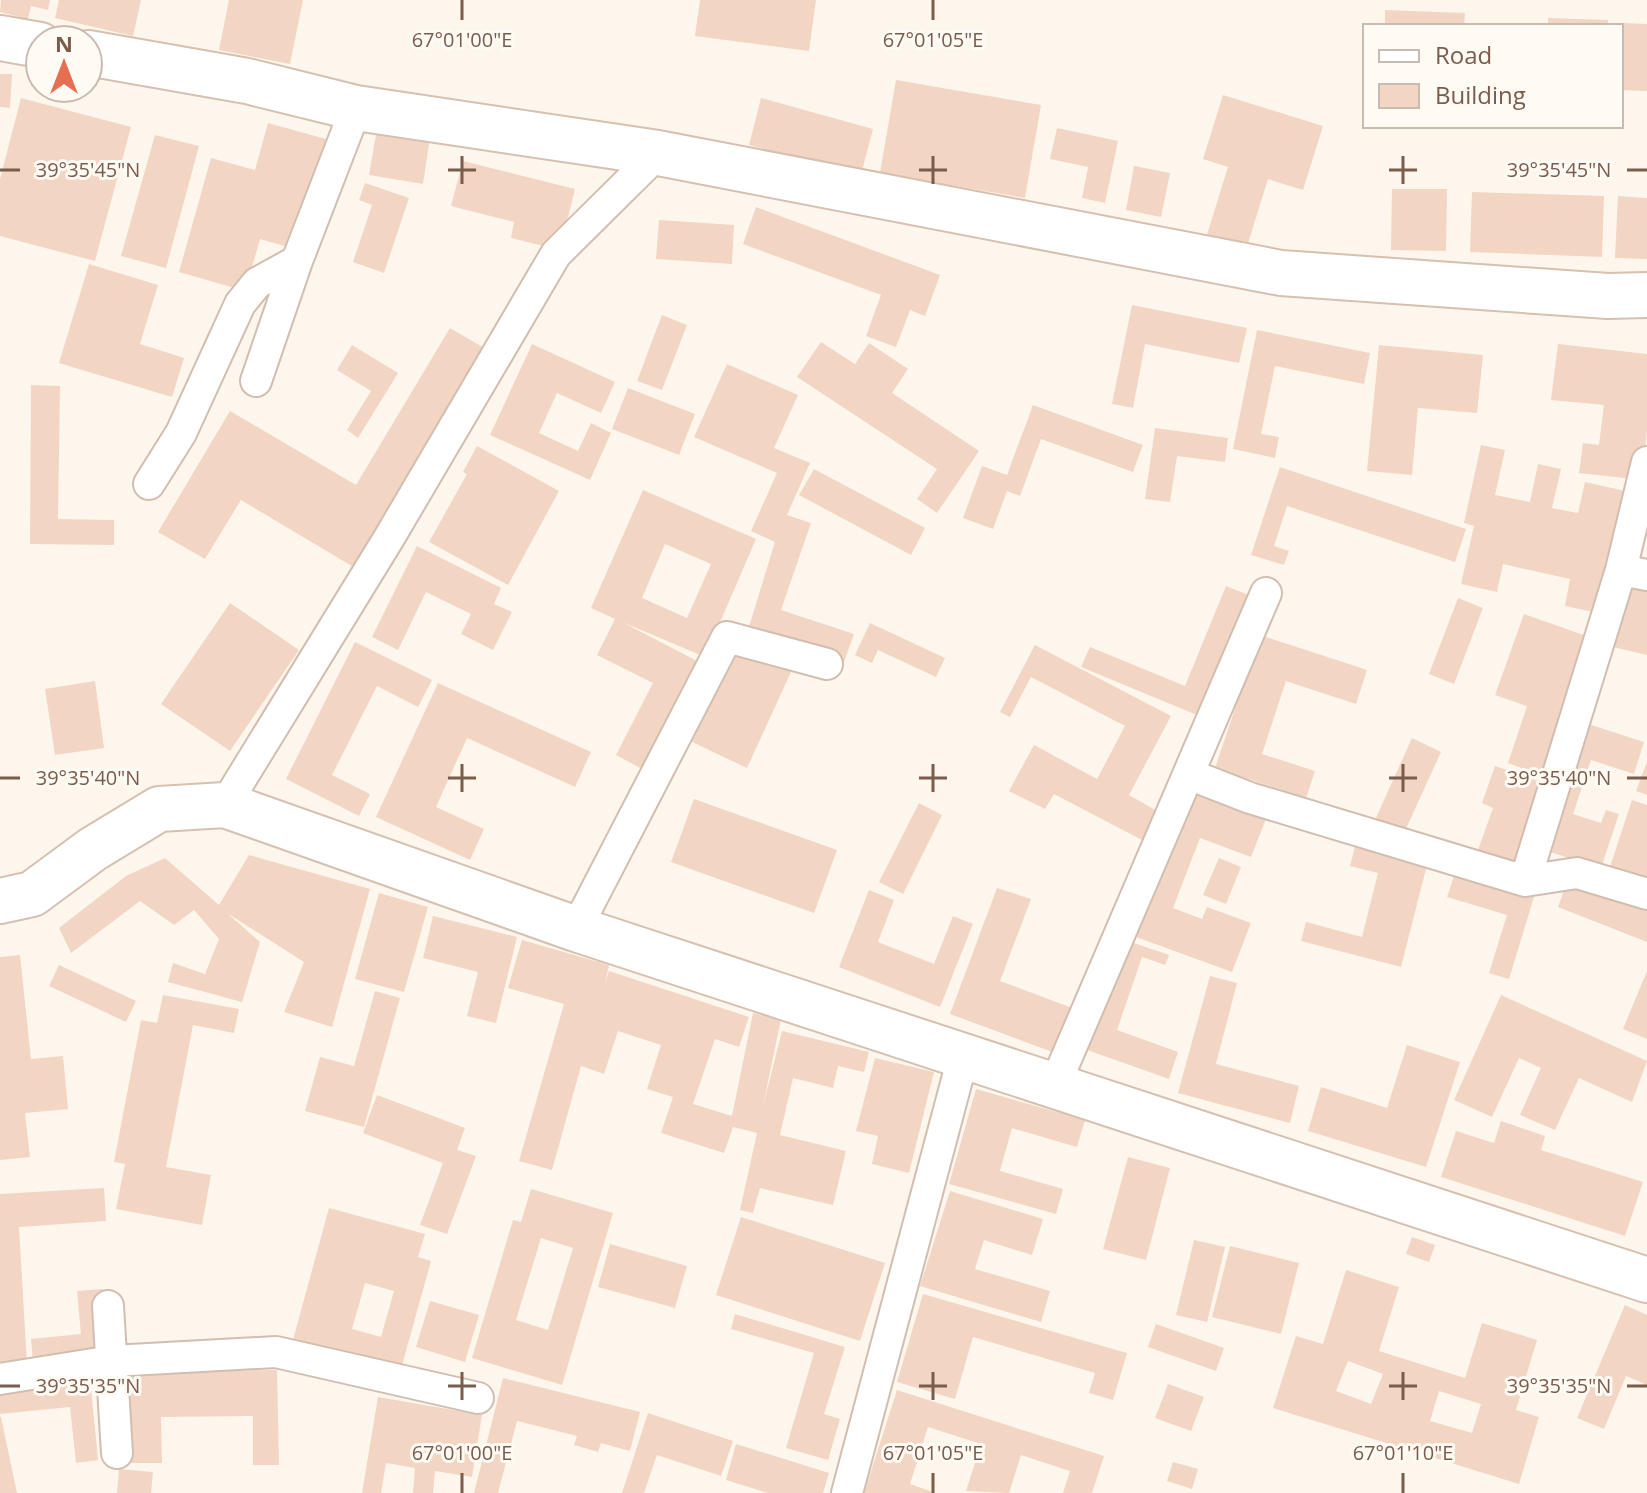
<svg xmlns="http://www.w3.org/2000/svg" width="1647" height="1493" font-family="'Open Sans',sans-serif">
<rect width="100%" height="100%" fill="#fdf6ec"/>
<!-- building -->
<path fill="#f3d5c3" fill-rule="evenodd" d="M1,0h49l-2,10 -17,-4 -3,13 -28,-7z
M59,0h82l-8,36 -78,-18z
M229,0h74l-13,64 -71,-14z
M700,0h116l-7,51 -114,-15z
M1385,10l80,3 -1,13h-79z
M1548,18l60,2v6h-60z
M1624,23l23,1v67l-26,-1z
M0,74h12l-2,34 -10,-1z
M896,80l145,25 -16,93 -145,-25z
M1223,95l100,31 -20,64 -35,-11 -23,74 -40,-12 23,-74 -25,-8z
M21,98l110,29 -36,134 -95,-25v-57z
M761,98l112,31 -12,46 -112,-30z
M268,123l58,16 -31,110 -35,-10 -15,52 -66,-19 32,-114 44,12z
M1057,128l61,13 -13,62 -23,-5 6,-31 -38,-8z
M377,129l53,8 -7,47 -54,-9z
M155,135l44,11 -33,122 -45,-12z
M463,161l112,28 -15,61 -49,-12 3,-16 -63,-16z
M1134,166l36,7 -9,44 -35,-7z
M365,183l44,15 -25,75 -31,-11 19,-57 -13,-5z
M1392,189h55l-1,62 -55,-1z
M1472,192l132,4 -2,61 -132,-5z
M1618,196l29,2v61l-32,-1z
M756,207l184,68 -15,41 -15,-6 -14,37 -30,-11 15,-41 -138,-51z
M659,220l75,5 -2,39 -76,-5z
M89,264l69,21 -18,59 44,14 -12,39 -113,-34z
M1132,305l115,23 -8,35 -94,-19 -12,64 -21,-4z
M662,315l25,10 -25,65 -25,-9z
M450,328l36,21 -131,219 -114,-68 -36,59 -47,-27 72,-121 126,74z
M1257,330l113,23 -6,31 -89,-18 -14,68 18,3 -4,21 -42,-9z
M821,342l34,22 14,-21 39,26 -16,24 87,58 -42,62 -20,-14 20,-30 -140,-92z
M532,344l83,38 -14,31 -44,-20 -18,40 39,18 13,-28 20,10 -21,47 -100,-45z
M1558,344l89,10v76l-5,50 -63,-7 4,-30 16,2 5,-40 -53,-5z
M352,345l46,28 -40,65 -11,-8 24,-39 -34,-21z
M1379,345l104,10 -6,58 -59,-5 -6,67 -45,-4z
M727,364l71,31 -24,53 36,15 -23,52 24,8 -30,87 73,24 -10,28 -96,-32 27,-88 -24,-11 26,-58 -83,-36z
M31,385l29,1 -2,133 56,1v25l-84,-1z
M628,388l67,26 -16,41 -67,-26z
M1033,405l110,40 -10,27 -92,-33 -21,57 -13,-5 -14,38 -30,-11 19,-52 25,9z
M1155,428l73,10 -3,24 -48,-6 -7,46 -25,-3z
M1481,445l24,5 -10,45 35,7 8,-38 23,5 -9,39 26,5 7,-31 40,9 -27,122 -33,-7 5,-27 -67,-15 -6,28 -36,-8 13,-58 -10,-3z
M477,446l82,45 -51,94 -79,-43 38,-68 -4,-2z
M1280,467l186,62 -11,33 -168,-56 -13,40 15,5 -5,14 -33,-10z
M814,469l111,59 -14,27 -112,-60z
M643,490l113,49 -51,118 -83,-35 79,41 -55,108 -30,-16 37,-72 -56,-28 18,-36 -24,-11zM665,544l46,20 -24,54 -45,-20z
M417,546l84,42 -7,16 18,8 -19,38 -32,-16 10,-20 -45,-22 -28,58 -26,-13z
M1618,584l29,7v64l-43,-10z
M1226,586l28,11 -50,121 -123,-51 9,-20 95,39z
M1458,598l25,10 -29,76 -25,-10z
M230,603l69,47 -69,101 -69,-47z
M1524,614l68,24 -48,138 -36,-13 19,-57 -32,-11z
M870,623l75,35 -9,19 -58,-27 -6,13 -17,-8z
M1260,635l107,35 -11,34 -70,-23 -24,73 53,17 -9,27 -91,-30z
M355,642l77,38 -14,27 -41,-21 -45,89 38,19 -11,22 -73,-37z
M1035,645l136,71 -42,79 28,16 -15,29 -88,-46 -9,15 -36,-18 25,-46 63,34 28,-53 -94,-49 -21,40 -10,-5z
M735,647l56,25 -44,96 -55,-26z
M95,681l9,67 -49,7 -10,-66z
M438,683l153,69 -16,35 -108,-49 -31,69 48,22 -14,31 -94,-43z
M1585,723l59,19 -10,32 -43,-14 -18,54 28,9 5,-13 13,4 -18,54 -57,-18z
M1412,738l29,14 -37,81 -29,-13z
M1647,762v33l-11,-4z
M1495,766l52,18 -29,81 -40,-15 15,-42 -11,-5z
M1191,791l75,28 -15,38 -51,-19 -27,70 29,11 5,-12 44,16 -19,49 -96,-35z
M694,799l143,51 -23,63 -143,-51z
M1632,800l15,5v78l-38,-13z
M919,803l23,12 -39,79 -24,-12z
M1356,843l72,18 -27,106 -100,-26 5,-19 56,15 16,-64 -28,-7z
M249,855l121,34 -38,138 -48,-15 20,-50 -77,-49 33,29 -18,60 -74,-20 5,-19 32,11 14,-35 -25,-29 -20,15 -34,-24 -69,52 -12,-25 67,-52 39,-18 54,47z
M1219,858l22,9 -15,37 -23,-9z
M1455,873l79,24 -25,82 -20,-6 18,-58 -60,-18z
M1568,879l79,31v32l-89,-35z
M997,888l34,11 -31,82 75,28 -17,45 -108,-40z
M869,890l25,10 -16,42 56,22 19,-48 20,8 -33,83 -101,-40z
M379,893l49,14 -24,85 -49,-13z
M433,916l84,21 -21,86 -29,-7 11,-44 -55,-14z
M522,940l87,25 -4,18 4,-12 140,46 -10,30 -24,-8 -22,65 39,12 21,-103 28,6 -18,87 19,-75 87,21 -5,20 -26,-6 -5,22 -40,-10 -13,57 66,16 -13,54 -73,-17 -7,25 -13,-3 17,-77 -24,-6 -9,26 -63,-20 12,-36 -26,-8 14,-44 -43,-14 -14,43 -23,-8 -29,104 -33,-9 45,-157 -56,-16z
M1125,940l44,15 -4,10 -23,-8 -25,73 61,22 -9,27 -82,-29z
M20,955l11,104 32,-3 5,53 -43,4 5,44 -30,3v-203z
M59,965l77,36 -10,21 -77,-36z
M1647,971v68l-24,-10z
M1210,976l27,7 -21,81 83,22 -9,37 -112,-30z
M375,991l25,7 -36,129 -59,-16 15,-54 34,9z
M163,995l76,14 -5,24 -41,-8 -27,142 45,8 -9,50 -86,-16 9,-45 -11,-2 27,-142 16,3z
M1501,995l146,66 -15,41 -53,-24 -24,52 -35,-15 21,-47 -22,-10 -27,59 -38,-17z
M1407,1045l53,17 -34,105 -118,-36 13,-44 66,21z
M875,1058l59,14 -25,101 -37,-9 6,-28 -22,-5z
M976,1089l109,31 -8,27 -65,-19 -12,43 63,18 -7,25 -107,-30z
M377,1095l88,33 -8,22 19,6 -29,78 -27,-9 23,-62 -80,-30z
M1501,1121l44,15 -4,14 102,32 -18,54 -184,-59 15,-46 38,12z
M1128,1157l42,11 -24,92 -43,-11z
M104,1188l2,33 -87,6 8,137 -27,1v-171z
M531,1189l82,24 -51,172 -90,-27 41,-138 8,2zM541,1238l32,10 -25,82 -32,-10z
M950,1191l93,28 -11,36 -48,-15 -9,29 75,22 -9,31 -121,-36z
M329,1208l96,26 -7,23 13,4 -30,108 -108,-29zM365,1283l29,8 -13,46 -29,-8z
M741,1217l144,46 -25,78 -144,-46z
M1412,1237l23,8 -6,17 -23,-8z
M1194,1240l31,7 -18,75 -31,-7z
M610,1244l77,22 -12,42 -77,-21z
M1230,1246l69,17 -18,71 -69,-17z
M1346,1270l53,17 -20,64 86,27 17,-55 55,17 -21,70 23,7 -20,67 -246,-76 23,-72 27,8zM1348,1361l35,13 -12,30 -35,-13zM1439,1391l42,13 -9,29 -42,-12z
M102,1289l6,67 -75,7 -2,-24 50,-5 -4,-43z
M923,1294l204,59 -14,47 -24,-7 6,-20 -122,-36 -18,62 -58,-17z
M430,1301l49,14 -14,47 -49,-15z
M1625,1305l22,10v70l-21,-9 -22,53 -27,-11z
M735,1314l110,33 -21,67 16,5 -12,41 -42,-12 28,-95 -83,-24z
M1156,1324l68,24 -8,23 -68,-24z
M277,1370l2,95h-26v-49l-92,1 1,46h-34l-1,-91z
M90,1378l8,82 -22,3 -6,-56 -70,7v-27z
M503,1378l137,34 -10,39 -29,-8 -3,9 -24,-7 3,-9 -60,-15 -19,72h-24z
M1168,1384l36,13 -13,34 -36,-13z
M897,1390l207,66 -12,37h-29l7,-22 -49,-16 -12,38 -43,-2 15,-47 -53,-17 -18,57 26,9h-72z
M378,1397l104,18 -10,62 -37,-6 -2,22h-20l2,-25 -29,-5 -5,30h-19z
M648,1413l85,28 -12,35 -64,-21 -13,38h-22z
M0,1417h1l16,76h-17z
M736,1444l93,29 -6,20h-55l-42,-13z
M1173,1462l25,7 -6,20 -25,-8z
M119,1469l34,3 -2,21h-34z"/>
<g fill="none" stroke-linecap="round" stroke-linejoin="round">
<!-- street casing -->
<g stroke="#d1beb0" stroke-width="34">
<path id="street" d="M256,381l41,-120 59,-153
M1647,462l-26,108 26,5
M149,484l32,-51 59,-129 17,-21 40,-22
M1191,775l59,23 275,83 96,-311
M225,805l164,-267 167,-284 102,-101
M1525,881l52,-8 70,21
M576,929l151,-292 100,27
M1054,1087l212,-494
M108,1306l9,147
M0,1379l112,-18 164,-9 202,46
M847,1493l111,-417 15,-18"/>
</g>
<!-- secondary casing -->
<g stroke="#d6c0b0" stroke-width="48">
<path id="secondary" d="M0,38l40,7
M88,53l159,28 109,27 302,45 623,120 327,23 39,-1
M0,901l32,-7 61,-45 66,-40 66,-4 351,124 1071,351"/>
</g>
<!-- street -->
<use href="#street" stroke="#fff" stroke-width="30"/>
<!-- secondary -->
<use href="#secondary" stroke="#fff" stroke-width="44"/>
</g>
<!-- ticks -->
<path fill="none" stroke="#7a5c4d" stroke-width="3" d="M462,0v20M933,0v20M462,156v28M933,156v28M1403,156v28M0,170h20M448,170h28M919,170h28M1389,170h28M1627,170h20M462,764v28M933,764v28M1403,764v28M0,778h20M448,778h28M919,778h28M1389,778h28M1627,778h20M462,1372v28M933,1372v28M1403,1372v28M0,1386h20M448,1386h28M919,1386h28M1389,1386h28M1627,1386h20M462,1473v20M933,1473v20M1403,1473v20"/>
<g font-size="20" text-anchor="middle" fill="#7a5c4d" stroke="#fffaf3" stroke-width="6" stroke-linejoin="round" paint-order="stroke">
<text x="462" y="47">67°01'00"E</text>
<text x="933" y="47">67°01'05"E</text>
<text x="88" y="177">39°35'45"N</text>
<text x="1559" y="177">39°35'45"N</text>
<text x="88" y="785">39°35'40"N</text>
<text x="1559" y="785">39°35'40"N</text>
<text x="88" y="1393">39°35'35"N</text>
<text x="1559" y="1393">39°35'35"N</text>
<text x="462" y="1460">67°01'00"E</text>
<text x="933" y="1460">67°01'05"E</text>
<text x="1403" y="1460">67°01'10"E</text>
</g>
<!-- legend -->
<rect x="1363" y="24" width="260" height="104" fill="#fffaf3" stroke="#cabbb1" stroke-width="2"/>
<rect x="1379" y="50" width="40" height="12" fill="#ffffff" stroke="#cabbb1" stroke-width="2"/>
<text x="1435" y="64" font-size="24" fill="#7a5c4d">Road</text>
<rect x="1379" y="84" width="40" height="24" fill="#f3d5c3" stroke="#cabbb1" stroke-width="2"/>
<text x="1435" y="104" font-size="24" fill="#7a5c4d">Building</text>
<!-- north arrow -->
<g transform="translate(64 64)"><circle r="38" fill="#fffaf3" stroke="#cabbb1" stroke-width="2"/>
<path d="M0-6L14 30L0 20L-14 30Z" fill="#e76f51"/>
<text y="-12" font-size="22" font-weight="bold" text-anchor="middle" fill="#7a5c4d">N</text>
</g>
</svg>
